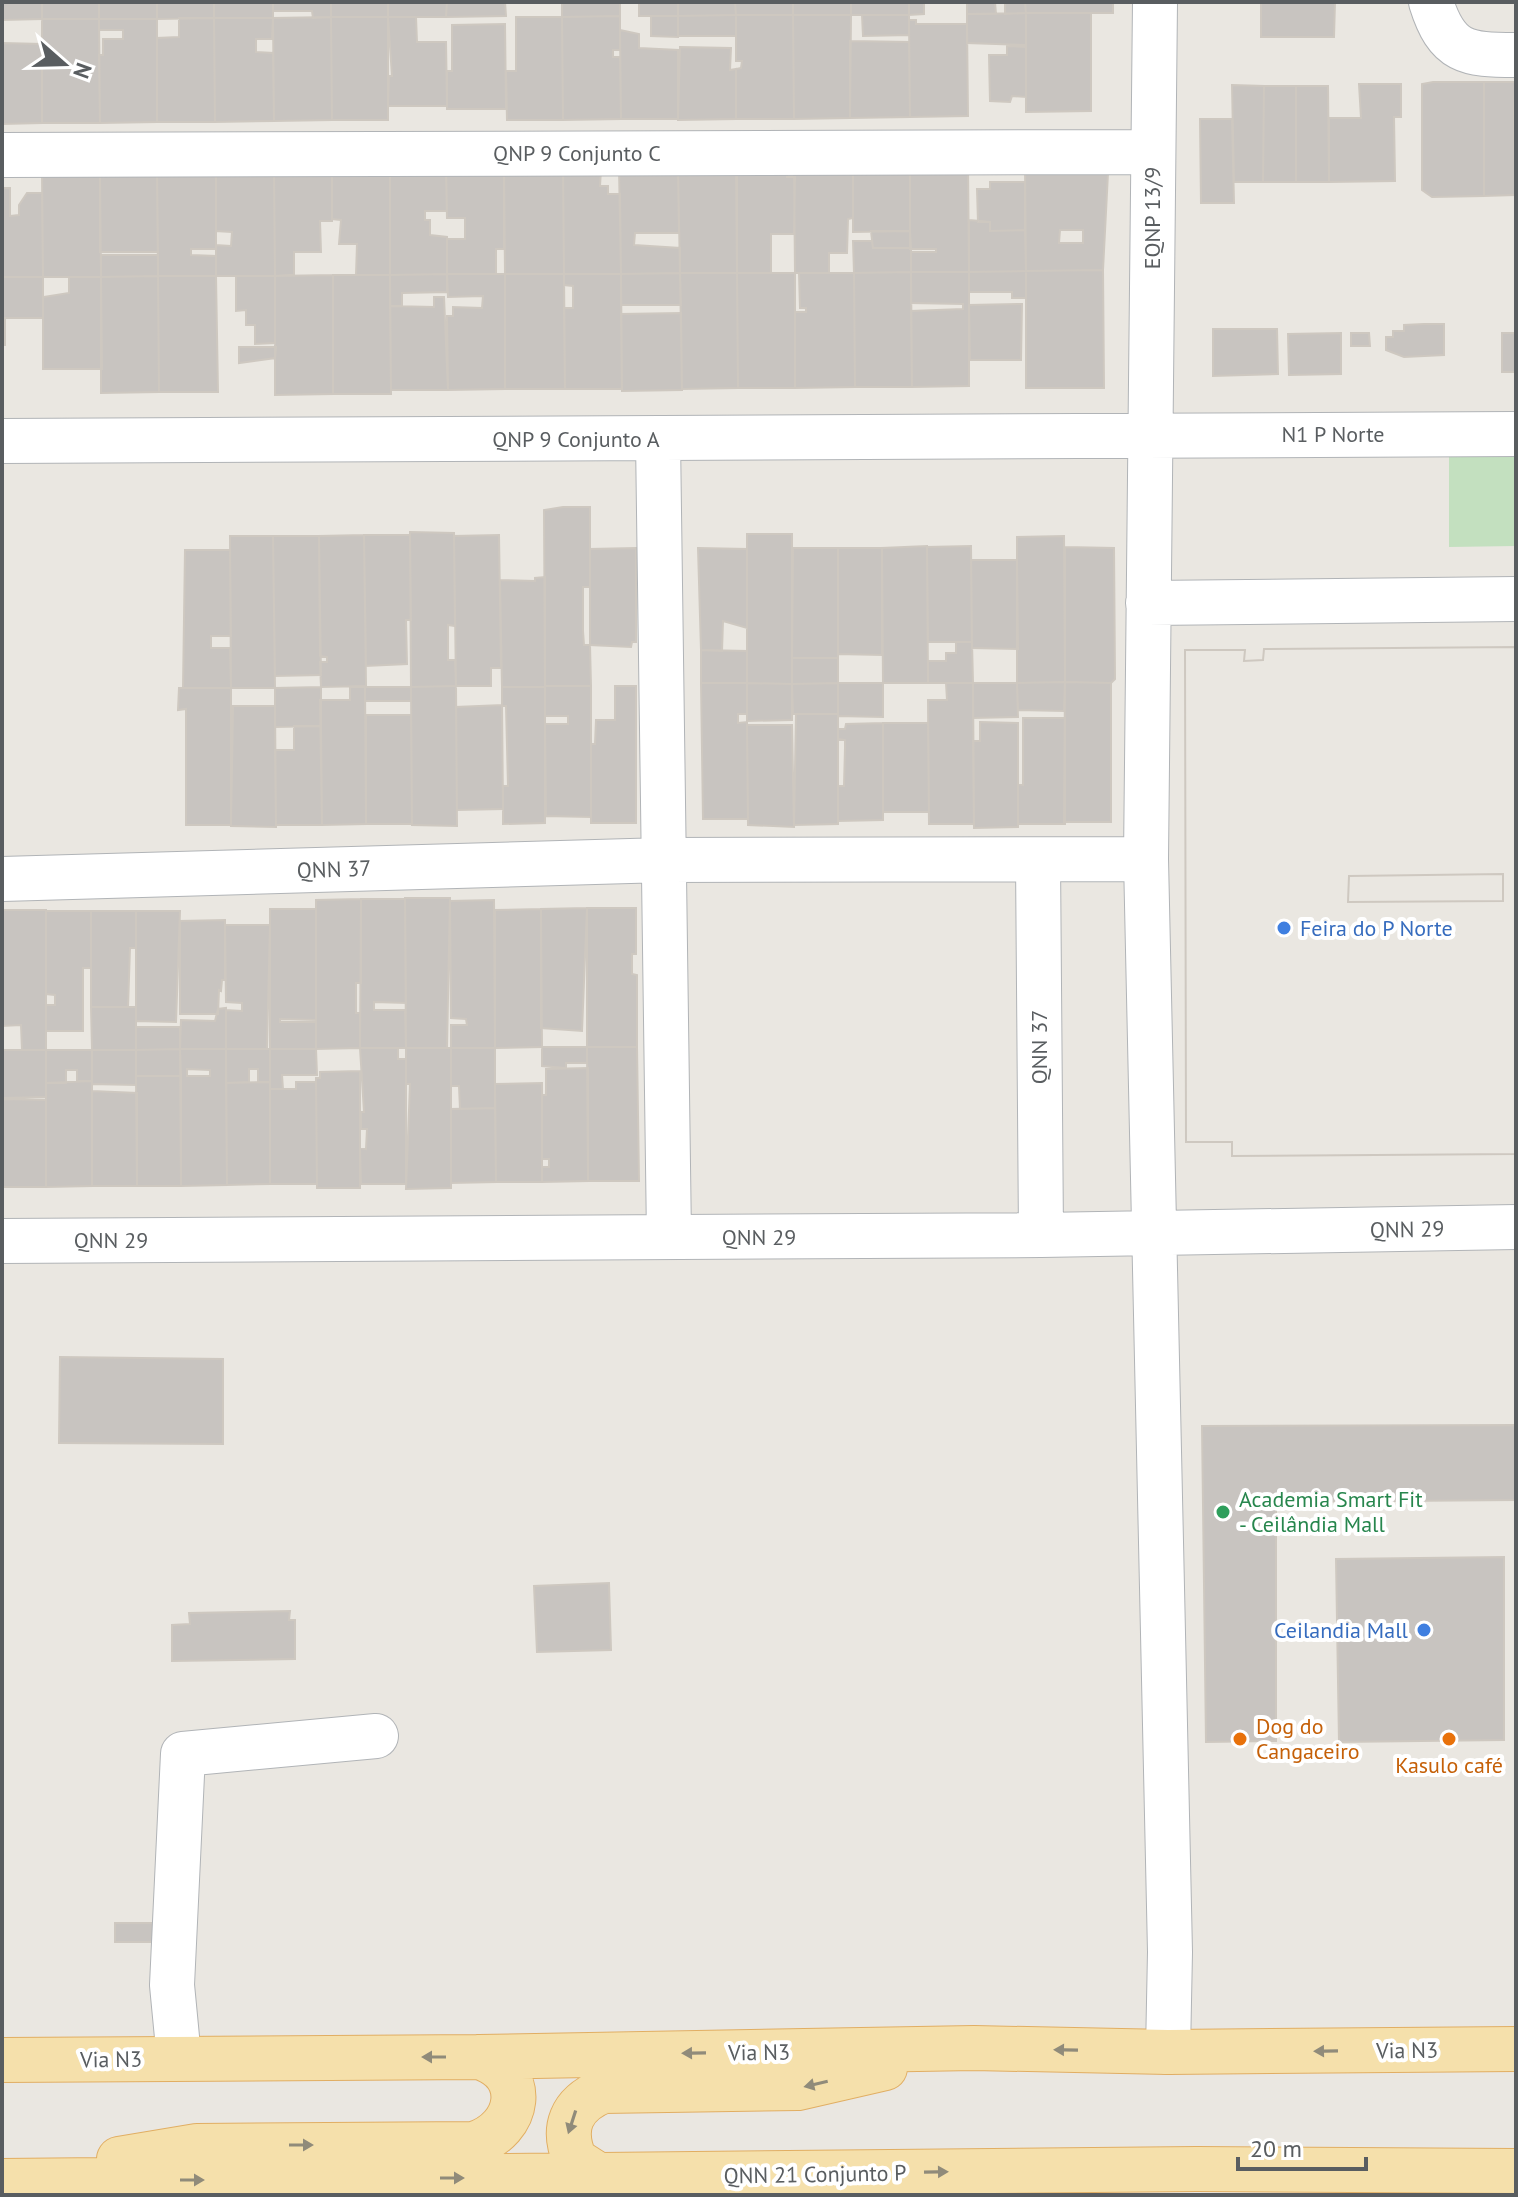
<svg xmlns="http://www.w3.org/2000/svg" width="1518" height="2197" font-family="'PT Sans',sans-serif">
<rect width="100%" height="100%" fill="#eae7e1"/>
<!-- green -->
<path fill="#c3e0bf" d="M1516,456v90l-67,1v-90z"/>
<!-- building -->
<path fill="#c8c4c0" stroke="#cec8c0" stroke-width="2" fill-rule="evenodd" d="M2,2h40v17l-40,1z
M42,2h57v17h-57z
M99,2h58v17h-58z
M157,2h57v16l-57,1z
M214,2h59v16h-59z
M273,2h58v15l-18,1 -1,-7h-39z
M331,2h57v15h-57z
M388,2h59l-1,15h-58z
M447,2h58l1,14 -60,1z
M562,2h58v14l-58,1z
M639,2h39v14h-39z
M678,2h57l1,13 -58,1z
M735,2h58v13h-57z
M793,2h58v13h-58z
M851,2h58v13h-58z
M909,2h15v12l-15,1z
M967,2h28l1,12h-29z
M1005,2h20l1,11 -21,1z
M1025,2h88v11h-87z
M1261,2h74l-1,35h-73z
M1026,13h65v98l-65,1z
M1026,13v32l-59,-2v-29z
M736,15v21h-58v-20z
M736,15h57l1,104h-58v-50l5,-1 1,-7h-6z
M793,15h58l-1,103 -56,1z
M862,15h47v20l-46,1z
M620,16v34h-7v7h7l1,62 -58,1 -1,-103z
M651,16h27v21l-27,-1z
M331,17h57v103h-56z
M331,17l1,103 -58,1 -1,-103z
M388,17h28l1,25h29l1,64h-59l1,-30h3z
M516,17h46l1,103h-56l-1,-49h10z
M179,18h35l1,104h-58v-84l22,-1z
M214,18h59l-1,21h-16v13l17,1 1,68 -59,1z
M42,19h57l1,104h-58z
M99,19h58v103l-57,1 -1,-68h4v-16h20v-9h-24z
M909,20h7v4h51l1,92 -58,1z
M505,24l1,85h-59v-38h5v-46z
M620,30l19,4v14l39,2v69h-57z
M850,41l59,1 1,75 -60,1z
M2,43l40,1v79l-40,1z
M1007,46l19,1v50l-14,-1 -2,6 -20,-1 -1,-46h18z
M680,47l51,1 -1,22 6,-1v50l-58,1z
M1433,82h51v114l-52,1 -10,-7v-106z
M1484,82h31v113l-31,1z
M1515,82h1l-1,113 -1,-83z
M1359,84h42v33h-7l1,64 -66,1v-64h32z
M1232,85l32,1 -1,96h-29z
M1264,86h32v96h-33z
M1296,86h32l1,96h-33z
M1200,119h32l2,84h-33z
M736,165l51,7v5h8l-1,57h-23v39h-34z
M794,165l59,1v52l-5,1 -1,34h-18v20h-34z
M563,166l1,108h-59l-1,-107z
M853,166h57v65l-57,1z
M910,166h58l1,106h-58v-20h25v-3h-26z
M504,167v82h-8v25h-49v-35h18v-21h-18l-1,-49z
M1025,167l83,6 -5,97 -77,1zM1060,230h23v13h-24z
M390,168l56,1 1,42h-22v9h5v15l17,2v37l-57,1z
M390,168v107h-34l1,-31h-18l2,-24 -9,-1v-50z
M619,168l59,1 1,64h-44l-1,12 46,3v25l-59,1z
M678,169h59v104h-57z
M563,170h38l-1,16h8v8h12l1,80h-57z
M274,171l1,105h-59v-31l15,1 1,-14 -16,-1v-59z
M42,172l58,3 1,102h-58z
M157,172h59v77h-25v6l25,1v20h-58z
M157,172l1,80h-58v-77z
M274,172h58v49h-12l1,31h-27v23l-19,1z
M990,182h35v48l-35,1v-9h-12l-1,-33h13z
M2,188h8v28l9,-1v-10l8,-12h15l1,84h-41z
M969,220l21,2v9l35,-1 1,41 -57,1z
M871,231h39l1,17h-38z
M853,241h19l1,7h38v24l-57,1z
M101,255h57v21l-57,1z
M1103,270l1,118h-78v-117z
M1026,271v27h-14v-6h-43v-20z
M911,272l1,115h-57l-1,-114z
M911,272h58v114l-57,1 -1,-76 52,-2v-5l-52,-1z
M680,273l1,32h-60v-31z
M680,273h57l1,115 -56,1z
M737,273h58v115h-57z
M799,273h55l1,114 -60,1v-76h11v-4h-6z
M447,274v18l-45,1v13h-12v-31z
M447,274h58v115l-57,1 -1,-74h6v-9l29,1 1,-12 -35,1z
M505,274h59l1,115h-60z
M564,274h57l1,115h-57l-1,-81h9v-22l-9,-1z
M333,275v119l-58,1v-119z
M333,275h57l1,119h-58z
M158,276h58l2,116h-59z
M158,276l1,116 -58,1v-116z
M236,276h39v67l-20,1v-19h-9v-15l-10,1z
M2,277h41v41h-38v27h-3z
M69,277h32l1,92h-59v-72l26,-4z
M434,297h10l4,93h-57l-1,-84 44,1z
M1022,304l-1,56h-51l-1,-55z
M681,313l1,77 -60,1 -1,-77z
M1424,324h20v31l-40,2 -18,-7v-13h7v-6h11v-6z
M1213,329h64l1,45 -65,2z
M1341,333v41l-52,1 -1,-41z
M1351,333h18l1,13h-19z
M1502,333h14v39h-14z
M239,347h37l-1,11 -36,5z
M563,507h27v80h-7v44l1,14h6l1,41h-46l-1,-176z
M410,532l44,1 1,93 -7,-1v35h7l1,26 -45,1z
M747,534h45v150l-45,-1z
M364,535h46l1,85h-5l1,44 -41,2z
M364,535l2,151 -45,1 -1,-25h7v-5l-7,-1 -1,-120z
M499,535l2,133h-10v18h-35l-2,-150z
M230,536h43l2,152h-44z
M273,536h46l2,139 -46,1z
M1064,536l1,146 -48,1v-146z
M927,546l1,137h-45l-1,-135z
M971,546l1,96h-44l-1,-95z
M1065,547l49,1 1,131 -4,4 -46,-1z
M636,548v94h-4l-1,5 -41,-2v-96z
M698,548l49,1v79l-24,-7 -1,30 -21,-1z
M793,548h45v110h-46z
M838,548h44v107l-44,-1z
M185,550h45l1,86h-20v12h19l1,40h-48z
M971,560h46l1,89 -46,-1z
M545,577v110h-43l-2,-107 35,1v-3z
M956,642h16l1,41h-45v-22h18v-8h10z
M1516,647v507l-284,2v-14h-46l-1,-492h60l-1,11 19,-1 1,-11zM1503,874v27l-155,1 1,-26z
M1516,647v507l-284,2v-14h-46l-1,-492h60l-1,11 19,-1 1,-11zM1503,874v27l-155,1 1,-26z
M701,650l46,1v32h-46z
M792,658h46v25l-46,1z
M1065,682l46,1v139h-47z
M1065,682l-1,29 -46,-1 -1,-27z
M701,683h46v31h-9v9l9,-1v3l1,94h-45z
M747,683l45,1v36l-45,1z
M838,683v31h-45l-1,-30z
M838,683h45v34l-45,-1z
M946,683h27l1,141h-45l-1,-124h19z
M973,683h44l1,34 -45,1z
M456,686l1,140 -45,-1 -1,-138z
M545,686h46v131l-45,-1 -1,-92h23v-8h-23z
M615,686h21v137h-45v-79h4l1,-24h19z
M321,687v39l-46,1v-39z
M350,687h15l1,137 -44,1 -2,-125h30z
M365,687h46v14h-46z
M502,687h43v136l-42,1v-38h5l-2,-80h-4z
M179,688h52v137h-45v-116l-8,1z
M502,705l1,104 -46,1 -1,-103z
M233,706h42l1,121 -45,-1z
M796,714h42v110l-44,1z
M366,715h45l1,109h-46z
M1023,718h42v106h-47v-40l5,1z
M980,722l38,1v104l-44,1 -1,-87h7z
M883,723h45l1,89h-46z
M883,723v97l-45,1v-35h6l1,-38v-8l-7,-1v-10h7l1,-5z
M747,725h45l2,102 -46,-2z
M294,726h27l1,99h-46l-1,-75h19z
M405,898h45l-3,150h-41z
M361,899h44l1,104 -32,-1v8h31l1,38h-46z
M361,899v84h-5v30h4v35l-44,1v-149z
M494,900l1,148h-44v-23h16l-1,-6 -15,-1 -1,-117z
M587,908l-5,123 -41,-3v-119z
M587,908h49v46h-4v20l5,1v72h-50z
M270,909h46v111l-36,-1v3h36v27h-46z
M541,909l1,138 -47,1v-138z
M2,910h44v140h-24l-1,-25 -19,1z
M46,911h45v57h-8v63h-37v-26h9v-10l-9,-1z
M91,911h45v37h-6l-2,59h-37z
M136,911h44l-4,111 -40,-1z
M225,920v60h-3l-1,11 -2,-1 -1,24h-38v-93z
M225,925h45l-3,124h-41v-39l16,1v-8l-16,-1z
M91,1007h45v43h-44z
M226,1008v41h-46l1,-29 34,1 3,-12z
M136,1027h44v22l-44,1z
M542,1047h45v16h-21v5l-24,-2z
M587,1047h50l2,134h-51z
M360,1048h38v11h8v125h-45l-1,-36 6,1 1,-20h-6v-17h3z
M406,1048h45v140l-45,1 4,-105h-4z
M451,1048h44v60l-35,1 -1,-23h-8z
M180,1049h46l1,136 -46,1zM187,1069l23,1v6h-23z
M180,1049l1,27h-45v-26z
M226,1049h44v33h-12v-13h-9v13l-23,1z
M270,1049h46l1,26h-35l1,14h-13z
M2,1050h44v47l-44,1z
M46,1050h46v31h-15v-11h-11v13h-20z
M92,1050h44v35l-44,-1z
M588,1068v113l-46,1v-15h7v-8h-7v-64h4v-26z
M360,1071v117h-43l-1,-110h4v-6z
M136,1076h45v110h-44z
M92,1081v105l-46,1v-104z
M270,1082v102l-43,1 -1,-102z
M296,1082h20l1,102h-47v-95h26z
M542,1083v99h-46l-1,-98z
M92,1091l45,2v93h-45z
M2,1099l44,1v87h-44z
M495,1108l1,74 -45,1v-74z
M60,1357l163,2v85l-164,-1z
M1516,1425v75l-240,2v239l-70,1 -4,-316z
M1504,1557v183l-165,2 -3,-183z
M609,1583l2,67 -74,2 -3,-66z
M290,1611l-1,9h6v39l-123,2v-36l18,-1 -1,-11z
M115,1923h38v19h-38z"/>
<g fill="none" stroke-linecap="round" stroke-linejoin="round">
<!-- minor casing -->
<g stroke="#b1b4b7" stroke-width="46">
<path id="minor" d="M1155,2l-9,857 24,1093 -2,100
M1431,2c16,51 35,53 85,53
M2,155l1150,-3
M658,439l11,798
M2,441l1514,-7
M1148,603l368,-4
M1038,860l3,375
M2,879l663,-19 481,-1
M2,1241l1039,-6 475,-8
M179,2058l-7,-73 11,-231 193,-18"/>
</g>
<!-- major casing -->
<g stroke="#e1ae63" stroke-width="46">
<path id="major" d="M2,2060l477,-3 495,-9 194,4 348,-3
M119,2159l78,-13 277,-2c47,-15 56,-71 5,-87
M600,2176l-25,-16c-14,-32 -4,-56 28,-69l195,-3 87,-20
M2,2181l1195,-12 319,2"/>
</g>
<!-- minor -->
<use href="#minor" stroke="#fff" stroke-width="44"/>
<!-- major -->
<use href="#major" stroke="#f5e0ab" stroke-width="44"/>
</g>
<!-- one-way arrows -->
<defs><path id="oneway-solid" d="M-6-.8H1V-3.2L6.5 0L1 3.2V.8H-6Z" transform="scale(2)"/></defs>
<g fill="#908b7a">
<use href="#oneway-solid" transform="translate(1066 2050) rotate(-179)"/>
<use href="#oneway-solid" transform="translate(1326 2051) rotate(179)"/>
<use href="#oneway-solid" transform="translate(694 2053) rotate(179)"/>
<use href="#oneway-solid" transform="translate(434 2057) rotate(180)"/>
<use href="#oneway-solid" transform="translate(816 2084) rotate(167)"/>
<use href="#oneway-solid" transform="translate(572 2122) rotate(108)"/>
<use href="#oneway-solid" transform="translate(301 2145)"/>
<use href="#oneway-solid" transform="translate(936 2172) rotate(-1)"/>
<use href="#oneway-solid" transform="translate(452 2178)"/>
<use href="#oneway-solid" transform="translate(192 2180)"/>
</g>
<!-- markers -->
<g fill="#3f7fe0" stroke="#fff" stroke-width="3">
<circle cx="1284" cy="928" r="8"/>
<circle cx="1424" cy="1630" r="8"/>
</g>
<circle fill="#2e9e5b" stroke="#fff" stroke-width="3" cx="1223" cy="1512" r="8"/>
<g fill="#e8710a" stroke="#fff" stroke-width="3">
<circle cx="1240" cy="1739" r="8"/>
<circle cx="1449" cy="1739" r="8"/>
</g>
<g text-anchor="middle" dominant-baseline="central" stroke-width="8" stroke-linejoin="round" paint-order="stroke">
<!-- street labels -->
<g font-size="22" fill="#595d60" stroke="#fff">
<text x="577" y="153">QNP 9 Conjunto C</text>
<text transform="translate(1152 218) rotate(-90)">EQNP 13/9</text>
<text x="1333" y="434">N1 P Norte</text>
<text x="576" y="439">QNP 9 Conjunto A</text>
<text transform="translate(334 869) rotate(-2)">QNN 37</text>
<text transform="translate(1039 1047) rotate(-90)">QNN 37</text>
<text transform="translate(1407 1229) rotate(-1)">QNN 29</text>
<text x="759" y="1237">QNN 29</text>
<text x="111" y="1240">QNN 29</text>
<text transform="translate(1407 2050) rotate(-1)">Via N3</text>
<text transform="translate(759 2052) rotate(-1)">Via N3</text>
<text transform="translate(111 2059) rotate(-1)">Via N3</text>
<text transform="translate(815 2174) rotate(-1)">QNN 21 Conjunto P</text>
</g>
<!-- shop labels -->
<g font-size="22" fill="#366cbe" stroke="#fff" text-anchor="start">
<text x="1300" y="928">Feira do P Norte</text>
<text x="1408" y="1630" text-anchor="end">Ceilandia Mall</text>
</g>
<!-- leisure labels -->
<g font-size="22" fill="#27864d" stroke="#fff" text-anchor="start">
<text x="1239" y="1499">Academia Smart Fit<tspan x="1239" dy="25">- Ceilândia Mall</tspan></text>
</g>
<!-- food labels -->
<g font-size="22" fill="#c56008" stroke="#fff" text-anchor="start">
<text x="1256" y="1726">Dog do<tspan x="1256" dy="25">Cangaceiro</tspan></text>
<text x="1449" y="1765" text-anchor="middle">Kasulo café</text>
</g>
</g>
<!-- border -->
<rect width="1518" height="2197" fill="none" stroke="#595d60" stroke-width="8"/>
<!-- north arrow -->
<g transform="translate(64 64) rotate(110)" stroke="#ffffff" stroke-width="6" paint-order="stroke">
<path d="M0-6L14 30L0 20L-14 30Z" fill="#595d60"/>
<text y="-12" font-size="22" font-weight="bold" text-anchor="middle" fill="#595d60">N</text>
</g>
<!-- scale -->
<path d="M1238 2157v12h128v-12" fill="none" stroke="#595d60" stroke-width="4"/>
<text x="1250" y="2157" font-size="24" fill="#595d60" stroke="#ffffff" stroke-width="6" paint-order="stroke">20 m</text>
</svg>
